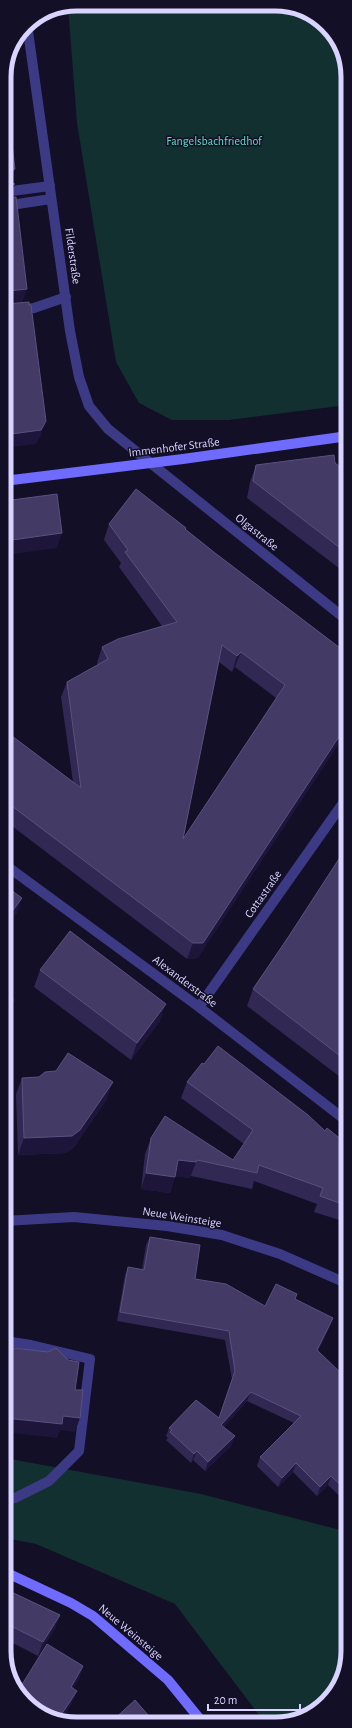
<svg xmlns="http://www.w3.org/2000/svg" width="352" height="1728" font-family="'Alegreya Sans',sans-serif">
<rect width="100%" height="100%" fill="#130f26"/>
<!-- green -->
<path fill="#12302f" d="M77,4l217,2 36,23 17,39v337l-118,15h-57l-33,-17 -23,-41 -39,-239 -9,-117z
M5,1458l196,36 147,38v124l-18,43 -46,24h-19l-90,-119 -139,-60 -31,-6z"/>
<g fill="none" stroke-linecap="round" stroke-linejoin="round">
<!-- service -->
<path stroke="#3d3a85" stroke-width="10" d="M4,192l46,-6
M4,206l47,-7
M4,312l30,-4 32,-11
M5,1341l26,4 59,14 -11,92 -30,30 -34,17 -10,1"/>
<!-- minor -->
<path stroke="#3d3a85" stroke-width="10" d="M4,864l195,143 149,115
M199,1007l149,-211"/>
<!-- tertiary -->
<path stroke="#3d3a85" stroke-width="10" d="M27,24l43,307 9,46 10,29 19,23 240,192
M4,1221l70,-4 93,9 55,9 58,19 68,30"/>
<!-- secondary -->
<path stroke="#6f6bff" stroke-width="10" d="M4,481l179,-22 165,-23
M5,1572l66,31 22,13 75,64 35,43"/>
</g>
<!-- wall -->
<path fill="#312854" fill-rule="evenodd" d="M335,463l13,10v102l-101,-77 3,-16 6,-17z
M109,524l76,6 163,124 -150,304 -11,1 -183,-139v-90l69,52 -12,-85 6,-15 31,-17 -1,-2 5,-16 60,-21 -43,-59 2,-4 -17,-23zM219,662l13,10 3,-5 41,31 -93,141z
M348,845v238l-101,-77 6,-17 36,-53z
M40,970l120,51 -29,39 -97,-73z
M22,1078l85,21 -33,48 -8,6 -48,2 -2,-61z
M187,1082l138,49 23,14v64l-9,11 -25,-8 3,-8 -63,-23 -2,8 -61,-13 -1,2 -15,-2 -5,17 -29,-4 4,-35 6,-16 82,22 11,-16 -63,-46z
M150,1237l45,42 70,27 30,-7 35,27 -12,25 28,27 2,-1v127l-20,-19 -11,11 -24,-24 -15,15 -21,-21 3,-9 34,-34 -47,-22 -23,26 8,18 -27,26 -12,-11 -2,3 -25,-23 2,-2 -2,-2 3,-8 50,-10 13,-39 -7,-39 -108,-19 8,-46 3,-8 14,2 4,-24z
M5,1589l55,26 -5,13 -17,28 -33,-17z
M83,1666l-4,12 -6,11 -1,14 -12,18 -38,-22 -4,-8z"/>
<!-- shaded-wall -->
<path fill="#1d163a" d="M15,169l-5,14 -6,3v-12z
M15,184l-6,15 -5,1v-11l2,-3z
M27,289l-5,14 -18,2v-11l4,-3z
M46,421l-5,14 -5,9 -32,4v-13z
M62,533l-5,15 -51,7 -2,4 1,-18z
M241,652l-6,15 -3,5 5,-16z
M348,723v7l-150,228 -11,1 6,-16z
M22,898l-5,15 -13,16 1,-8z
M166,1004l-6,17 -29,39 6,-17z
M4,1043l3,1 -3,6z
M113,1082l-6,17 -33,48 -8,6 -48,2 6,-17z
M178,1160l18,2 -6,16 -18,-2z
M146,1173l29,4 -5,16 -29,-4z
M348,1201v8l-9,11 6,-15z
M333,1318l-3,8 -16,33 3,-9z
M251,1392l-4,9 -29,33 3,-9z
M63,1416l17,2 -5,14 -15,-2 -3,8 -52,-6v-14z
M235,1436l-3,9 -27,26 3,-9z
M197,1451l-4,9 -2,3 3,-9z
M296,1463l-3,9 -15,15 4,-9z
M331,1476l-3,9 -11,11 3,-9z
M60,1615l-5,13 -17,28 5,-14z
M83,1666l-4,12 -12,21 4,-12z
M77,1691l-5,12 -12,18 -1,-1v-2z"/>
<!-- building -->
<path fill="#433a66" stroke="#5a527e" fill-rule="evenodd" d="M4,82l11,87 -11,5z
M4,181v1l11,2 -9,2 -2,3z
M4,194l3,4 9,-1 11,92 -19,2 -4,3z
M4,300l3,4 22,-2v3h2l15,116 -5,9 -37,5z
M334,455l1,8 13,10v81l-95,-73 3,-16z
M136,489l50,39 -1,1 30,24 133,101v69l-145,220h-10l-189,-143v-70l77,58 -14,-106 41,-23 -6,-12 16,-8 59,-17 -52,-70 3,-2 -19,-26zM222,645l15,11 4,-4 44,33 -102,154z
M57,494l5,39 -57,8 1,12 -2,1v-53z
M348,845v217l-95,-73 36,-53z
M4,885l18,13 -17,23h-1z
M70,931l96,73 -29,39 -97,-73z
M4,998l9,1 -6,45 -3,-1z
M218,1046l90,69 17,16 2,-3 21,17v56l-3,4 -25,-9 3,-8 -64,-23 -2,8 -60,-13 -1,2 -18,-2 -3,17 -29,-4 5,-35 14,-22 68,44 20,-30 -66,-48 15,-19 2,1z
M68,1053l45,29 -33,48 -8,6 -48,2 -2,-60 17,-1 6,-5 11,-1z
M150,1237l50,8 -5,34 31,5 39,22 11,-22 21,10 -2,5 38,19 -16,32 29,28 2,-1v115l-17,-16 -11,11 -24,-24 -14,15 -22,-21 41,-41 -50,-24 -30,33 14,11 -27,26 -11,-11 -3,3 -24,-22 2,-2 -3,-2 27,-28 23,18 16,-47 -6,-40 -109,-19 8,-45 16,3z
M5,1347l43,5 8,-4 12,12 11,2 -4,28h8l-3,28 -17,-2 -1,8 -57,-6z
M5,1589l55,26 -17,27 -38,-19z
M47,1644l36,22 -12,21 6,4 -18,27 -40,-25 -1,-2z
M135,1700l20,23h-45z"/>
<g text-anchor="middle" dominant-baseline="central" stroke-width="3" stroke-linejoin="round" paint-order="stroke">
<!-- park labels -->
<g font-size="12" fill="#5fe0c0" stroke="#130f26">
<text x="214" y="141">Fangelsbachfriedhof</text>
</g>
<!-- street labels -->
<g font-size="12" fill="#d9d4ff" stroke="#130f26">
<text transform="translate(73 256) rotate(82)">Filderstraße</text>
<text transform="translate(174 447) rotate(-7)">Immenhofer Straße</text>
<text transform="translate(257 532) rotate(39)">Olgastraße</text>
<text transform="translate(263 894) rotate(-55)">Cottastraße</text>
<text transform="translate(185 981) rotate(37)">Alexanderstraße</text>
<text transform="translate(182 1217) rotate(9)">Neue Weinsteige</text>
<text transform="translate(131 1632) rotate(40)">Neue Weinsteige</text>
</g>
</g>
<!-- crop -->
<path d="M0 0H352V1728H0ZM77 11H275A66 66 0 0 1 341 77V1651A66 66 0 0 1 275 1717H77A66 66 0 0 1 11 1651V77A66 66 0 0 1 77 11Z" fill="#130f26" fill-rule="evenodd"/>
<path fill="none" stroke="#d9d4ff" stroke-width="5" d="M77 11H275A66 66 0 0 1 341 77V1651A66 66 0 0 1 275 1717H77A66 66 0 0 1 11 1651V77A66 66 0 0 1 77 11Z"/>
<!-- scale -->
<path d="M208 1704v6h92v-6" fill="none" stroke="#d9d4ff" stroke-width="2"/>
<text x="214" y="1704" font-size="12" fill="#d9d4ff" stroke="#130f26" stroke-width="3" paint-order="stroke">20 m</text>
</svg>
